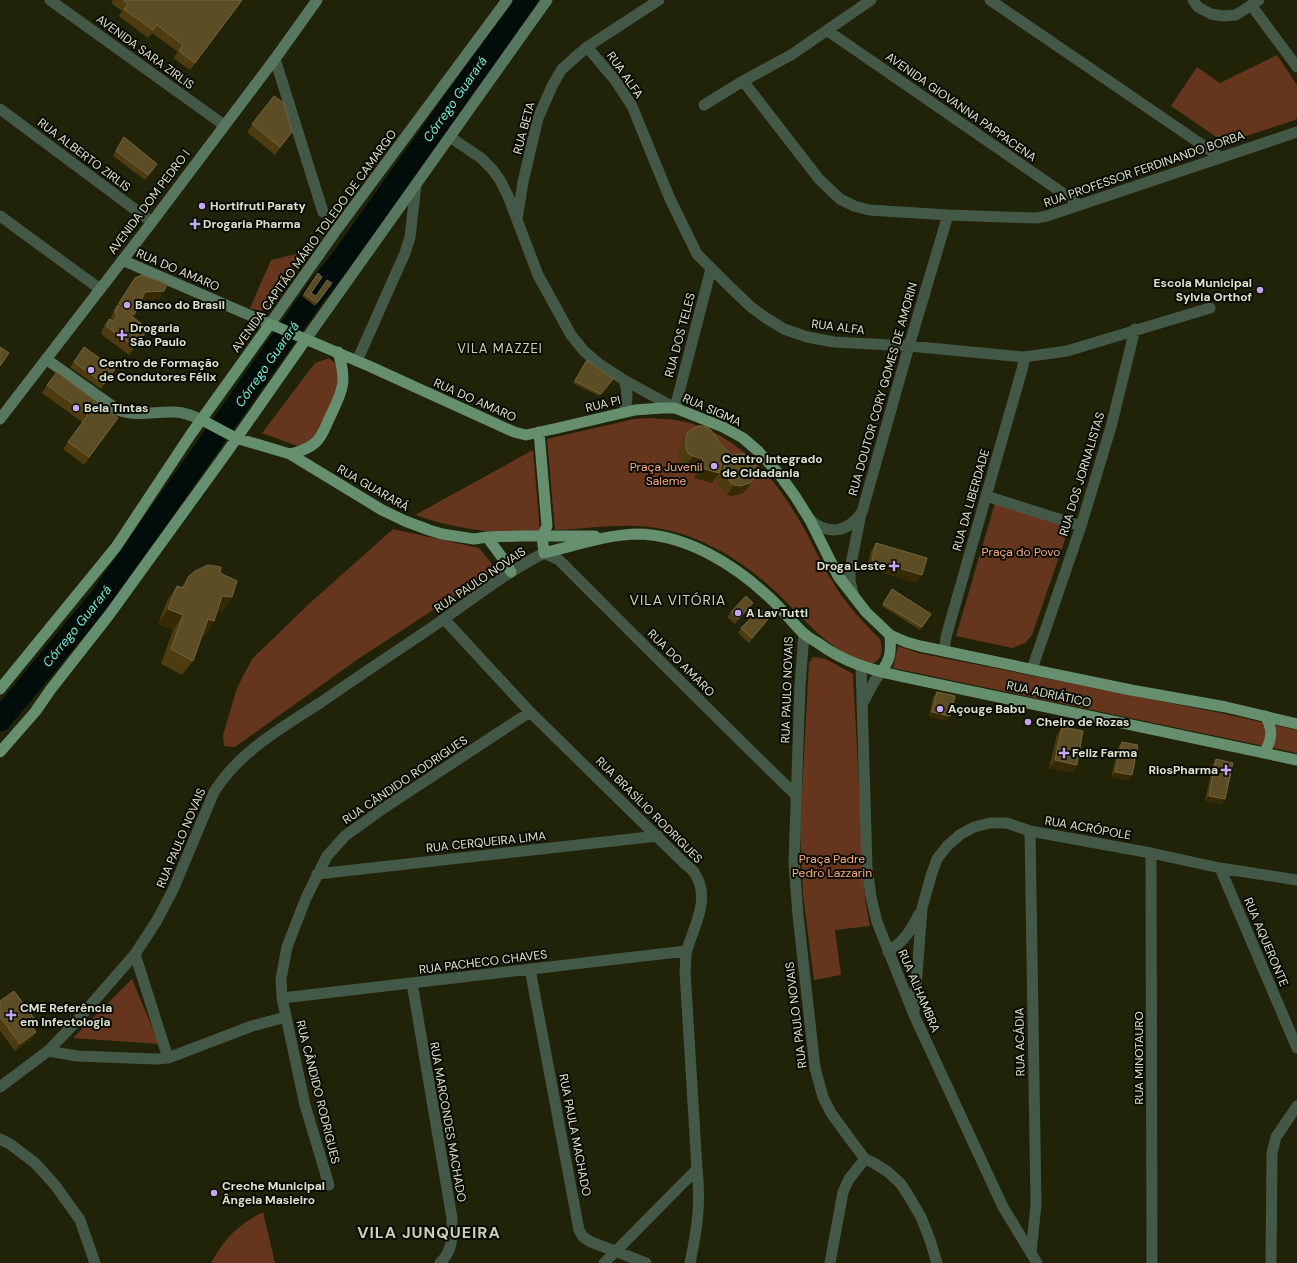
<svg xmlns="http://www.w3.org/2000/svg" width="1297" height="1263" font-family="'DM Sans',sans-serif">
<rect width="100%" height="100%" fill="#202308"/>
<!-- green -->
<path fill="#65361d" d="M1277,55l20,30v33l-2,2 -70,23 -54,-37 26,-39 23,16z
M309,251l-40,56 -9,4 -10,-3 21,-48z
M329,358l7,6 6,19 -20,48 -17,14 -8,1 -35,-13 53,-70z
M649,418c9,1 19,1 27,2 59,11 98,55 126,105 11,18 18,38 30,56 13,22 30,40 48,58 3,10 3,20 -8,25 -36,-5 -70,-48 -96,-72 -37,-35 -86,-64 -139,-66 -27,-1 -55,3 -82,4l-8,-91 87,-20z
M533,450l7,82c-43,3 -84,-3 -125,-17z
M995,503l74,25 -37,107 -7,8 -13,5 -56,-12z
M393,529l86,19 17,21 -138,90 -123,88 -11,-1 -1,-11 14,-47 15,-29 58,-56z
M898,646l20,7 307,61 72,16v23l-404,-85z
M813,657l13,2 27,15 12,226 5,26 -35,4 6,45 -27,5 -11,-85 -3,-63 9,-169z
M132,979l27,65 -86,-6z
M263,1212l12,51h-64c14,-25 27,-38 52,-51z"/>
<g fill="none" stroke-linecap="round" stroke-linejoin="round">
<!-- river -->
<path stroke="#000d0b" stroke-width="23" d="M0,720l101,-122 216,-307 27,-34 182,-257"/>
<!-- minor -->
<path stroke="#445848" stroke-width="11" d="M990,0l230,157
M1193,0l5,7 13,7 12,2 13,-1 23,-15
M1251,5l46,62
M828,31l252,174
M587,47l28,33 17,26 38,93 27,55 32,32 22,21 15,11 18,11 23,8 27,5 75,4 115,11 43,-6 143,-43
M275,59l48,153
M743,81l76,98 21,20 14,7 15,4 79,5 88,3 11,-2 250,-84
M704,105l39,-24 48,-26 80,-55
M450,137l31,21 11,11 8,11 8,16 30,79 33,60 13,16 14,12 26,17 51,28 36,-139
M0,216l100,73
M517,219l6,-37 15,-64 15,-34 9,-15 25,-22 72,-47
M357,361l48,-108 5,-16 6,-52
M624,380c4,12 4,20 0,32
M986,496l95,30
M810,520c20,16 38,12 52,-8l47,-166 39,-131
M544,553l15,7c79,79 157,158 237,235
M854,597l-4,-16v-12l11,-55
M444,619l86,93 154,151c4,3 9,7 11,11 16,24 -1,52 -8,76 -2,6 -1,14 -2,21l12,198c4,34 0,61 -7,94
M804,633l-4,53 -6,177 4,52 17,153 8,29 8,16 19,26 15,20 9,4 14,9 13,12 7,11 13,22 9,23 7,23
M944,651l2,-14 77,-271 1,-9
M861,666l6,201 4,30 6,25 37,93 89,192 34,56
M1032,669l49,-143 30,-99 24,-98
M863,703l11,-21 7,-10
M1030,831l6,374 -5,48
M1151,853l1,410
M1220,868l77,180
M317,874l341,-38
M888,952c17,-12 22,-20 31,-38
M135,954l33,104
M530,969l49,261 4,7 8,5 55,21
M412,983l40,235c0,18 2,31 -12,45
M282,998l404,-47
M914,1013l8,-105 9,-32 6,-17 10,-13 14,-12 13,-7 16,-4h17l23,8 121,22 69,15 77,12
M48,1051l29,5 79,3 12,-1 84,-32 34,-9
M0,1139l10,5 25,19 20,22 25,35 15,43
M329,1185l-24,-80 -23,-107 -1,-19 6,-32 19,-49 21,-42 18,-20 36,-26 149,-98
M604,1263l93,-94
M830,1263l13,-71 6,-13 16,-20
M1271,1263l1,-110 4,-16 21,-31"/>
<!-- tertiary -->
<path stroke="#445848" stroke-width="11" d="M50,0l174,125
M0,109l152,113
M0,1087l48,-36 26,-27 61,-70 21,-32 17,-32 41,-98c25,-40 67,-64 106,-89 36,-25 72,-49 108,-73 38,-26 75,-56 116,-77"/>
<!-- secondary -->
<path stroke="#57775e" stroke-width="11" d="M122,260l148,64 65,-92 172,-232
M306,339l241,-339
M46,359l72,51c17,7 38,1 57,2 9,0 18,4 27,8
M0,419l152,-197 125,-166 40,-56"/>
<!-- primary -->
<path stroke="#658f6e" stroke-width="11" d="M202,420l34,18 54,16 92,56 23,11 24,9 13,4 32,5 13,-2 35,-1h73
M539,432l8,94 -5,10 2,17c30,-7 61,-18 92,-19 50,0 99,31 134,64 12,11 22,24 33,35 5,4 10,7 15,10 26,19 50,26 81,33l398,84
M290,454c9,-2 18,-5 25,-11 7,-6 10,-15 14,-24 13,-27 19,-36 9,-67
M487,537l17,23 7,12
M881,672c10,-13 10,-21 9,-37
M0,689l116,-142 75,-113 79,-110 99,42 145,66 12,3 32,-7 77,-18 26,-2h14l48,19 20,11 15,13 21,23 16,22 15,24 28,56 28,36 24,23 16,7 14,4 211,44 95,17 71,17
M0,752l35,-40 16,-23 58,-74 118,-163 79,-113
M1263,753c10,-12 10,-25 2,-37"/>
</g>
<!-- wall -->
<path fill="#4e3b10" d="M113,0h129l-52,70 -17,-12 5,-6 -26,-19 -4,5 -29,-22 3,-5 -11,-8z
M274,96l13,43 -12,16 -28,-23z
M124,137l30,32 -9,11 -32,-24 7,-14z
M318,273l-7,20 5,3 16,-13 -17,23 -13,-10z
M135,278l29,13 -5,8 -17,1 -9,17 15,12 -19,26 -28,-21 3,-8 5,-7 1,1 4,-9h-1z
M84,347l31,22 -14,20 -31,-22z
M585,362l28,17 -14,17 -26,-13z
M47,385l66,40 -29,40 -21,-16 19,-27 -40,-29z
M688,432l30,9 29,48 -4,4 -10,3 -6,-1 -4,-3 -6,-9v-6l1,-2 -6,8 -18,-5 2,-9 -10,-3 -4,-3 -3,-5v-11z
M876,543l41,40 -50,-15 4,-17z
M220,573l2,39 -5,-1 -3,10 -10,15 -2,-1 -9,26 -11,14 -21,-11 12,-34 -15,-6 9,-23 10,-15 4,2 8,-12z
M892,589l39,25 -11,16 -38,-24z
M750,608l-15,16 -8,-7 4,-5z
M766,623l-17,20 -11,-10 3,-5z
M937,692l10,29 -18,-4 4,-20z
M1062,727l15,38 -5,8 -23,-5 8,-33z
M1122,742l7,38 -18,-3 7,-30z
M1216,759l9,40 -4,5 -16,-3 8,-37z
M0,1001l34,17 -4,6 6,8 -5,8 -16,11 -15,-20z"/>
<!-- shaded-wall -->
<path fill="#352a04" d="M164,291l-5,8 -19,1 5,-8z
M693,456l10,3 -7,10 -10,-3z
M723,461l3,1 -7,10z
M701,468l18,5 -7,10 -18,-5z
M754,479l-7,10 -4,4 -10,3 -6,-1 7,-10z
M872,560l50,15 -5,8 -50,-15z
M222,596l10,1 -10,15 -11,-1z
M753,603l-3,5 -15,16 3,-5z
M168,609l15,6 -10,15 -15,-6z
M769,618l-3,5 -17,20 3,-5z
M208,619l6,2 -10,15 -6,-2z
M932,712l18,4 -3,5 -18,-4z
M1055,760l22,5 -5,8 -23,-5z
M1115,772l17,3 -3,5 -18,-3z
M1209,796l16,3 -4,5 -16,-3z
M34,1018l-5,8v-4z
M36,1032l-5,8 -16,11 5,-7z"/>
<!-- building -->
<path fill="#5d4d25" stroke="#716440" d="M123,0h119l-47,63 -16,-12 4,-6 -26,-20 -4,5 -29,-21 4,-5z
M274,96l10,7 8,29 -12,15 -28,-23z
M124,137l33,27 -9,11 -32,-24z
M318,273l4,4 -11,16 5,3 11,-16 5,3 -15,20 -13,-9z
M142,275l25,9 -3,7 -19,1 -11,23 -15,-12 16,-25z
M118,305l30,24 -13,18 -29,-21 3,-7 4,2 4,-4 -2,-5z
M0,347l9,6 -9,13z
M84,347l31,22 -11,15 -30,-22z
M587,360l26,19 -12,15 -26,-13z
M57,372l61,46 -29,39 -21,-15 20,-27 -41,-30z
M698,426h6l5,2 7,8 2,5 14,15 5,-2h5l6,1 4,4 5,10 -1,5 -2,5 -4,4 -10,3 -6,-1 -4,-3 -6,-9v-6l2,-5 -3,-1 -4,12 -18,-5 2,-9 -10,-3 -5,-3 -2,-5v-11l2,-5z
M876,543l51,15 -5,17 -50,-15z
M208,565l13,2 -1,6 17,8 -5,16 -10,-1 -8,25 -6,-2 -15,42 -22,-12 12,-34 -15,-6 9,-23 6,2 6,-12 6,-5z
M892,589l39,25 -9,13 -39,-23z
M746,596l7,7 -15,16 -7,-7z
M760,609l9,9 -17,20 -11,-10z
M937,692l18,4 -5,20 -18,-4z
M1062,727l21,4 -6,34 -22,-5z
M1122,742l16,3 -6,30 -17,-3z
M1216,759l17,4 -8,36 -16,-3z
M14,991l20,27 -5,4 7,10 -16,12 -20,-27v-16z"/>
<!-- markers -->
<g fill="#c6a6f0" stroke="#0a0c03" stroke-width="1.5">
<circle cx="202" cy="206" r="4"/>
<path d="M193 218h4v4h4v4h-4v4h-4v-4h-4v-4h4z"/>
<circle cx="1260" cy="290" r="4"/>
<circle cx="127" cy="305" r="4"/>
<path d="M120 329h4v4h4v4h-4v4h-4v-4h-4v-4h4z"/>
<circle cx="91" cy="370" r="4"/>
<circle cx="76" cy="408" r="4"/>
<circle cx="714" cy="466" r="4"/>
<path d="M892 560h4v4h4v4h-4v4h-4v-4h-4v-4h4z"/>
<circle cx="738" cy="613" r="4"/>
<circle cx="940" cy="709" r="4"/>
<circle cx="1028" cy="722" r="4"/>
<path d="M1062 747h4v4h4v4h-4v4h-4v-4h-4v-4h4z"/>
<path d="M1224 764h4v4h4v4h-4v4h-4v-4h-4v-4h4z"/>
<path d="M9 1009h4v4h4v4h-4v4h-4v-4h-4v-4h4z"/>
<circle cx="214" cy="1193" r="4"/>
</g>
<g text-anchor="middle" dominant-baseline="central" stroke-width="4" stroke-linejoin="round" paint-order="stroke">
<!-- street labels -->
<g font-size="12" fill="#dce0cf" stroke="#0a0c03">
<text transform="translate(145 52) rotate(36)">AVENIDA SARA ZIRLIS</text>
<text transform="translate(625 75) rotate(55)">RUA ALFA</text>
<text transform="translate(961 107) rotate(35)">AVENIDA GIOVANNA PAPPACENA</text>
<text transform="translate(524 128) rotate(-75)">RUA BETA</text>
<text transform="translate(84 155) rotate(37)">RUA ALBERTO ZIRLIS</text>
<text transform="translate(1144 169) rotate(-19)">RUA PROFESSOR FERDINANDO BORBA</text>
<text transform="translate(149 202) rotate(-53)">AVENIDA DOM PEDRO I</text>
<text transform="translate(314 241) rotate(-54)">AVENIDA CAPITÃO MÁRIO TOLEDO DE CAMARGO</text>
<text transform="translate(178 270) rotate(23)">RUA DO AMARO</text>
<text transform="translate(838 327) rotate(7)">RUA ALFA</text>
<text transform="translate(680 335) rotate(-75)">RUA DOS TELES</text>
<text transform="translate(883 389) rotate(-74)">RUA DOUTOR CORY GOMES DE AMORIN</text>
<text transform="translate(475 400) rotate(24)">RUA DO AMARO</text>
<text transform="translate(603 404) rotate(-14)">RUA PI</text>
<text transform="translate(712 410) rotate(24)">RUA SIGMA</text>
<text transform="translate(1082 474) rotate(-73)">RUA DOS JORNALISTAS</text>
<text transform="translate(373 488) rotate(30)">RUA GUARARÁ</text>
<text transform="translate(971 500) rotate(-74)">RUA DA LIBERDADE</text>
<text transform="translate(480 580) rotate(-34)">RUA PAULO NOVAIS</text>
<text transform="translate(681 663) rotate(45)">RUA DO AMARO</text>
<text transform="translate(787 690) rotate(-88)">RUA PAULO NOVAIS</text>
<text transform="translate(1049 694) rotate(12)">RUA ADRIÁTICO</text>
<text transform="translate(405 780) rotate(-34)">RUA CÂNDIDO RODRIGUES</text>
<text transform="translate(649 810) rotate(45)">RUA BRASÍLIO RODRIGUES</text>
<text transform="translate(1088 828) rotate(10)">RUA ACRÓPOLE</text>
<text transform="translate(181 838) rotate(-67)">RUA PAULO NOVAIS</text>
<text transform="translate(486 842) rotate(-6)">RUA CERQUEIRA LIMA</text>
<text transform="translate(1266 942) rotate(67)">RUA AQUERONTE</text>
<text transform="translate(483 962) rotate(-7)">RUA PACHECO CHAVES</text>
<text transform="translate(919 991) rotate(67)">RUA ALHAMBRA</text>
<text transform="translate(796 1015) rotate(-97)">RUA PAULO NOVAIS</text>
<text transform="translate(1020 1042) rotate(-91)">RUA ACÁDIA</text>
<text transform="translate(1139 1058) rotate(-90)">RUA MINOTAURO</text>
<text transform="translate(318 1092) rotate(76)">RUA CÂNDIDO RODRIGUES</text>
<text transform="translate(448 1122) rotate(80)">RUA MARCONDES MACHADO</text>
<text transform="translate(575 1135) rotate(79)">RUA PAULA MACHADO</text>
</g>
<!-- poi labels -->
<g font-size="12" font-weight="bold" fill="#dce0cf" stroke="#0a0c03" text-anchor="start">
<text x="210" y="206">Hortifruti Paraty</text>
<text x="203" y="224">Drogaria Pharma</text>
<text x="1252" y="283" text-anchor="end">Escola Municipal<tspan x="1252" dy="14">Sylvia Orthof</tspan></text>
<text x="135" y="305">Banco do Brasil</text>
<text x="130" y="328">Drogaria<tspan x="130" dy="14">São Paulo</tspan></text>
<text x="99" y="363">Centro de Formação<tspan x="99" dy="14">de Condutores Félix</tspan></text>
<text x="84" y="408">Bela Tintas</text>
<text x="722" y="459">Centro Integrado<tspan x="722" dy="14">de Cidadania</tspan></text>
<text x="886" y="566" text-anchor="end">Droga Leste</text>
<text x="746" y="613">A Lav Tutti</text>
<text x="948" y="709">Açouge Babu</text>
<text x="1036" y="722">Cheiro de Rozas</text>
<text x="1072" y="753">Feliz Farma</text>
<text x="1218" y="770" text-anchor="end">RiosPharma</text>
<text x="20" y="1008">CME Referência<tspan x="20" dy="14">em Infectologia</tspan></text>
<text x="222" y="1186">Creche Municipal<tspan x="222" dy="14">Ângela Masieiro</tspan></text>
</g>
<!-- park labels -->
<g font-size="12" fill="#fbab82" stroke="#0a0c03">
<text x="666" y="467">Praça Juvenil<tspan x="666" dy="14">Saleme</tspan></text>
<text x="1021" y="552">Praça do Povo</text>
<text x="832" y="859">Praça Padre<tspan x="832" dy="14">Pedro Lazzarin</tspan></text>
</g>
<!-- water labels -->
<g font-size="13" font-style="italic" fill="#74ebde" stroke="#0a0c03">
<text transform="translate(455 99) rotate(-55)">Córrego Guarará</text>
<text transform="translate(267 364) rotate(-55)">Córrego Guarará</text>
<text transform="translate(77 626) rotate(-51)">Córrego Guarará</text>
</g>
<!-- neighbourhood labels -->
<g font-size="13" letter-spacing="1" fill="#cad0b0" stroke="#0a0c03">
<text x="500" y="348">VILA MAZZEI</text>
</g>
<!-- quarter labels -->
<g font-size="14" letter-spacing="1" fill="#cad0b0" stroke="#0a0c03">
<text x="678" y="600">VILA VITÓRIA</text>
</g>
<!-- district labels -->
<g font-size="16" font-weight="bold" letter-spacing="1" fill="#cad0b0" stroke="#0a0c03">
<text x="429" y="1232">VILA JUNQUEIRA</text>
</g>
</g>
</svg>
